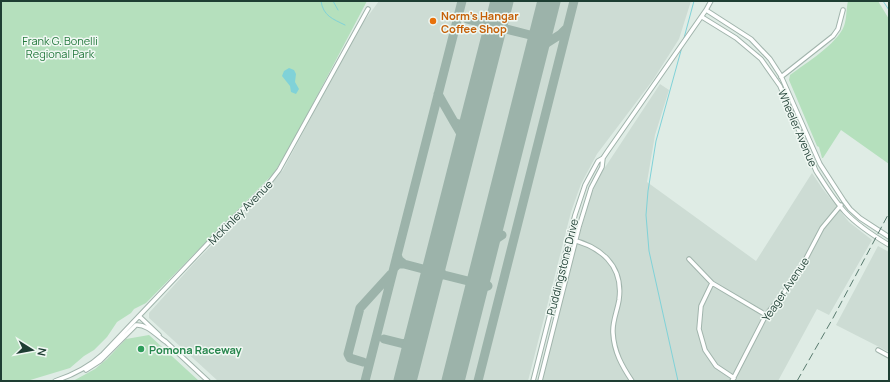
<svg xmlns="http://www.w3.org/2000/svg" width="890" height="382" font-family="Manrope,sans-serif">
<rect width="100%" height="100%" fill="#dfece5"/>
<!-- built -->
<path fill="#cddcd4" d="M379,1h312l-12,38 -26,41 -56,74 -16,30 -10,28 -43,169h-310l-69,-63v-5l47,-52 67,-67 20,-24 74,-139z
M660,84l9,6 -14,45 -8,47 109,79 56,-88 10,15 27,34 23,18 -43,75 -12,-6 -39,72h-236l32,-127 17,-59 9,-20z
M878,246l11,6v100l-53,-27z"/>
<!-- green -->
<path fill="#b5e0bd" d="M1,1h366l-80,152 -14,21 -127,129 -12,6 -3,4 -14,9 -10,15 -13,13 -10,6 -14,12 -43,13h-26z
M848,1h30l11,18v145l-48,-34 -18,28h-1l-3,-11 -2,-1 -28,-66 1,-5c16,-12 47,-31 54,-49 3,-8 2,-17 4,-25z
M149,335l50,46h-126l22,-12 12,-10 19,-20z"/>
<!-- water -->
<path fill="#80d2d8" d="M289,68l5,2 2,4 -1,8 4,7 -3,5 -5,-2 -1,-6 -8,-10 2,-5z"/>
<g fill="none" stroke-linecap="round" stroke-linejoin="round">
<!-- stream -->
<path stroke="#80d2d8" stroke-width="1" d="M321,1c2,15 12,18 24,24
M333,1l5,9
M883,1l6,9
M684,38l10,-37
M678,381l-29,-130 -3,-36 2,-24 8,-50 26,-94"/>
<!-- taxiway -->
<path stroke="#9cb3aa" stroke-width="9" d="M467,19l18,5
M506,29l24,6
M492,37l6,-6 8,-2 -5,-5 -3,-10
M492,37l-1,-8 -6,-5 9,-3 4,-7
M537,52l2,-4 22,-14 5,-5
M536,53c0,-8 2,-13 -6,-18 7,-1 9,-4 13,-10
M438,94l16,28
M464,150v-11l-10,-17 4,2h7l8,-8
M487,250l6,-9 9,-6h-5l-3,-2 -1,-6
M404,264l19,5
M394,268l4,-4h6l-5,-4 -2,-5
M444,275l24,6
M432,279l6,-4h6l-5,-4 -3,-8
M431,281l-4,-9 -4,-3 7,-2 6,-5
M476,293l-2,-6 -6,-6 7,-2 6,-6
M476,293l6,-6 6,-1 -6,-6 -1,-7
M384,339l20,5
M412,354l-2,-5 -6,-5 8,-3 5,-5
M363,362l-13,-4 -2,-4 12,-46 31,-34
M365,381l97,-380
M478,381l96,-380"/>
<!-- runway -->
<path stroke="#9cb3aa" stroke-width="23" d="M405,381l97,-380
M453,381l96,-380"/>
<!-- minor casing -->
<g stroke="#a1b4ac" stroke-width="5.5">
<path id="minor" d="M706,10l45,29 19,20 11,17 39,88 24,37 6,8 10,9 29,19
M702,17l34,21 25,21 19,27 36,85c9,14 18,29 29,41 12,13 29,24 44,33
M781,77l52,-41 5,-7 5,-19
M569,239c31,7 55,26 50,61 -2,12 -7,22 -6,33 1,19 9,33 19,48
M689,259l23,24 54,32
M712,283l-11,23 -2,23 6,21 11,16 18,12
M139,316l20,19
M165,341l43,40
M878,350l11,6
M86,370l14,-9 36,-36c11,-1 21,11 30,17
M55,381c18,-6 34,-14 48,-27l112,-118 54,-53 10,-13 89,-161
M533,381l42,-166 10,-30 7,-13 6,-11 5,-3 4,-6 99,-142 5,-9
M540,381l39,-154 12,-39 11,-21 1,-9
M732,381l34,-66 23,-29 13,-20 20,-38 19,-23"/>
</g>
<!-- minor -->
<use href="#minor" stroke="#fff" stroke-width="3.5"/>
<!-- rail -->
<path stroke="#587a6e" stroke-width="1" stroke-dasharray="8 4" stroke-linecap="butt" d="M797,381l36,-63 56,-105"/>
</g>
<!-- markers -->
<circle fill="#e8710a" stroke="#f0f8f3" stroke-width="1.5" cx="433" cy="21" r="4"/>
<circle fill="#2e9e5b" stroke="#f0f8f3" stroke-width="1.5" cx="141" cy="349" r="4"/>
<g text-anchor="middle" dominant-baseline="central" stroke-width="3" stroke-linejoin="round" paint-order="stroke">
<!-- food labels -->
<g font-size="11" font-weight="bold" fill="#c56008" stroke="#f0f8f3" text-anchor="start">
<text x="441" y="15">Norm's Hangar<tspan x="441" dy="13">Coffee Shop</tspan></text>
</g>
<!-- park labels -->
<g font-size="11" fill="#24793d" stroke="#f0f8f3">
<text x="60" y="40">Frank G. Bonelli<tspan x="60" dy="13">Regional Park</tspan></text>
</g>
<!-- street labels -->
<g font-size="11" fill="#1e3e33" stroke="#f0f8f3">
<text transform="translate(798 128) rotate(67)">Wheeler Avenue</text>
<text transform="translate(240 212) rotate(-45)">McKinley Avenue</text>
<text transform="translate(562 267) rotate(-76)">Puddingstone Drive</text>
<text transform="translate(785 289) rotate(-56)">Yeager Avenue</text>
</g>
<!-- leisure labels -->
<g font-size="11" font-weight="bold" fill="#27864d" stroke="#f0f8f3" text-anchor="start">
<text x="149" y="349">Pomona Raceway</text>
</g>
</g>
<!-- border -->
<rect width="890" height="382" fill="none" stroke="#1e3e33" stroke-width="4"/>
<!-- north arrow -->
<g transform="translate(32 350) rotate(101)" stroke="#f0f8f3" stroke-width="3" paint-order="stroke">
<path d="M0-3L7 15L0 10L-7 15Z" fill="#1e3e33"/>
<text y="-6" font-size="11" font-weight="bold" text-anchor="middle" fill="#1e3e33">N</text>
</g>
</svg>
